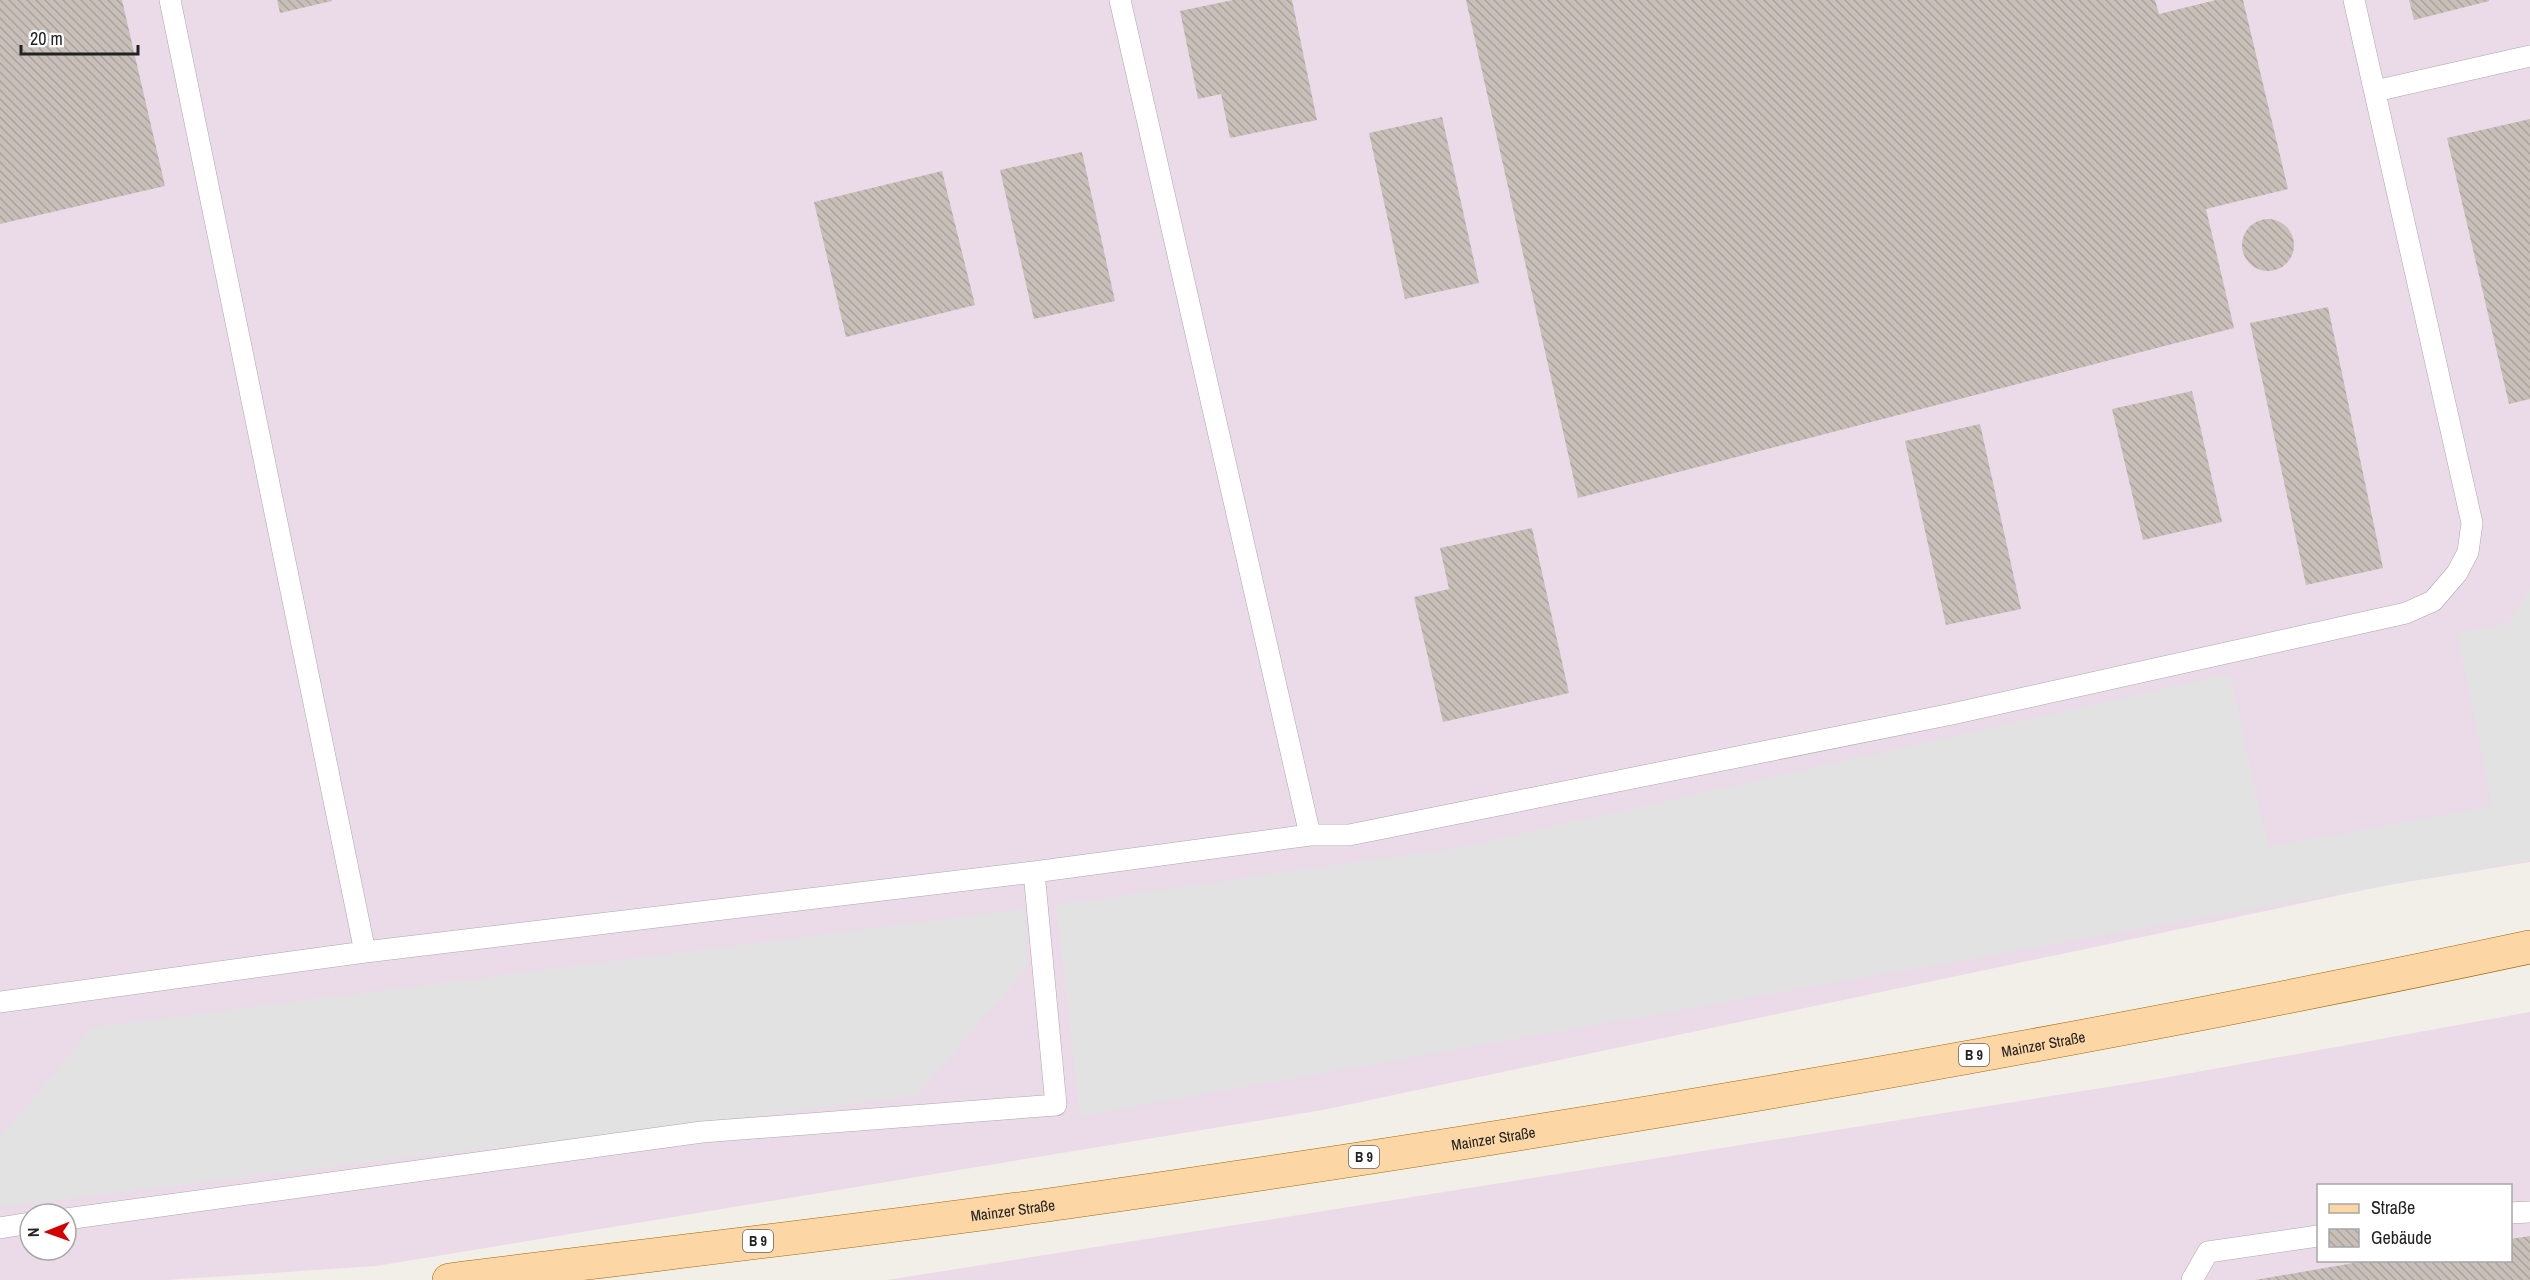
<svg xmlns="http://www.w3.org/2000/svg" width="2530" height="1280" font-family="'Archivo Narrow',sans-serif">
<defs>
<pattern id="building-back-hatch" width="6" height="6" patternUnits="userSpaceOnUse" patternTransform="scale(1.5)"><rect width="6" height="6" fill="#c7bfb8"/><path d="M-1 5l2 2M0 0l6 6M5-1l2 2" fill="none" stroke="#aba49e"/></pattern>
</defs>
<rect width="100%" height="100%" fill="#f2efe9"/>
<!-- industrial -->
<path fill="#ebdbe8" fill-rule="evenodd" d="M0,0h2530v862l-142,23 -1065,225 -947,156 -209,14h-167zM30,1214h36v36h-36z
M2530,1012v268h-1643l1265,-200zM2318,1186h192v74h-192z"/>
<!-- parking -->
<path fill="#e2e2e2" d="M2530,589v271l-1450,256 -24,-211 405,-58 769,-173 38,173 224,-41 -35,-173 51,-9z
M1024,909l3,59 -111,128 -916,111v-70l93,-110z"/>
<!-- building -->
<path fill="url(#building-back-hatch)" d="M0,0h122l43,186 -165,38z
M277,0h55v1l-52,12z
M1233,0h59l25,120 -87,18 -9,-44 -23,5 -18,-88z
M1466,0h689l4,14 57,-14h27l45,189 -82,20 28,119 -656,170z
M2409,0h80v1l-75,19z
M1442,117l37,166 -74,16 -36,-166z
M2530,119v280l-21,5 -62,-266z
M1082,152l33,149 -81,18 -34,-149z
M942,171l33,134 -129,32 -32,-135z
M2242 245a26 26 0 1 1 52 0a26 26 0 1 1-52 0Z
M2328,307l55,261 -77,17 -56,-262z
M2192,391l30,131 -79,18 -31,-131z
M1980,424l41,185 -75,16 -41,-184z
M1532,528l37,165 -126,29 -29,-125 35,-8 -9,-41z
M2530,1236v44h-275l116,-20h139v-21z"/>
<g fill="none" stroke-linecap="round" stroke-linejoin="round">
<!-- service casing -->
<g stroke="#a9a9a9" stroke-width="22">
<path id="service" d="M170,0l195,952
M1120,0l190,835h39l603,-121 454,-101 27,-12 24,-28 11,-21 4,-29 -118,-523
M2375,91l155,-35
M0,1002l365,-50 669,-80 276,-37
M2510,1213l20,-1
M66,1219l636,-87 354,-27 -22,-233
M0,1228l30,-5
M2192,1280l16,-28 110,-16"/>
</g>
<!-- primary casing -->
<g stroke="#a06b00" stroke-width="34">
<g id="primary">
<path id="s1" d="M449,1280c207,-26 414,-49 620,-78 489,-70 978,-152 1461,-255"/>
</g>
</g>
<!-- service -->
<use href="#service" stroke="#fff" stroke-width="21"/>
<!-- primary -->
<use href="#primary" stroke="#fcd6a4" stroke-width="33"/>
</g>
<g text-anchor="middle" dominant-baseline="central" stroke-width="5" stroke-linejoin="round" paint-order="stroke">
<!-- shield labels -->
<g fill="#fff" stroke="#646464" stroke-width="1.5">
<rect x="1959" y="1044" width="30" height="22" rx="4.5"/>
<rect x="1349" y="1146" width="30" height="22" rx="4.5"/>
<rect x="743" y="1230" width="30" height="22" rx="4.5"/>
</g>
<g font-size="14" font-weight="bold" fill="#222">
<text x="1974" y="1055">B 9</text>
<text x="1364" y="1157">B 9</text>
<text x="758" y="1241">B 9</text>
</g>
<!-- street labels -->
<g font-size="15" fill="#222" stroke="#fff">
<text stroke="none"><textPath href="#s1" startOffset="1612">Mainzer Straße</textPath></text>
<text stroke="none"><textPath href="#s1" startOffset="1054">Mainzer Straße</textPath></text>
<text stroke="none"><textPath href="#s1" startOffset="568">Mainzer Straße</textPath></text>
</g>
</g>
<!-- legend -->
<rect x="2317" y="1184" width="195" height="78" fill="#ffffff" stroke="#a7a7a7" stroke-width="1.5"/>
<rect x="2329" y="1204" width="30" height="9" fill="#fcd6a4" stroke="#a7a7a7" stroke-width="1.5"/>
<text x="2371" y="1214" font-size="18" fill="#222222">Straße</text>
<rect x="2329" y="1229" width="30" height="18" fill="url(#building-back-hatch)" stroke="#a7a7a7" stroke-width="1.5"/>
<text x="2371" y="1244" font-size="18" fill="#222222">Gebäude</text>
<!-- north arrow -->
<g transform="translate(48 1232) rotate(269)"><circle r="28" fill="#ffffff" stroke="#a7a7a7" stroke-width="1.5"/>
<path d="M0-4.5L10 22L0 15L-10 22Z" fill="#d40000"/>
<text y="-9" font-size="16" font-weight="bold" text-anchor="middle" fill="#222222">N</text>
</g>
<!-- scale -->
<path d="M21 45v9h117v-9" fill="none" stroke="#222222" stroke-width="3"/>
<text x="30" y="45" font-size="18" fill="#222222" stroke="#ffffff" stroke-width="4.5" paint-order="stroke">20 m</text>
</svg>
